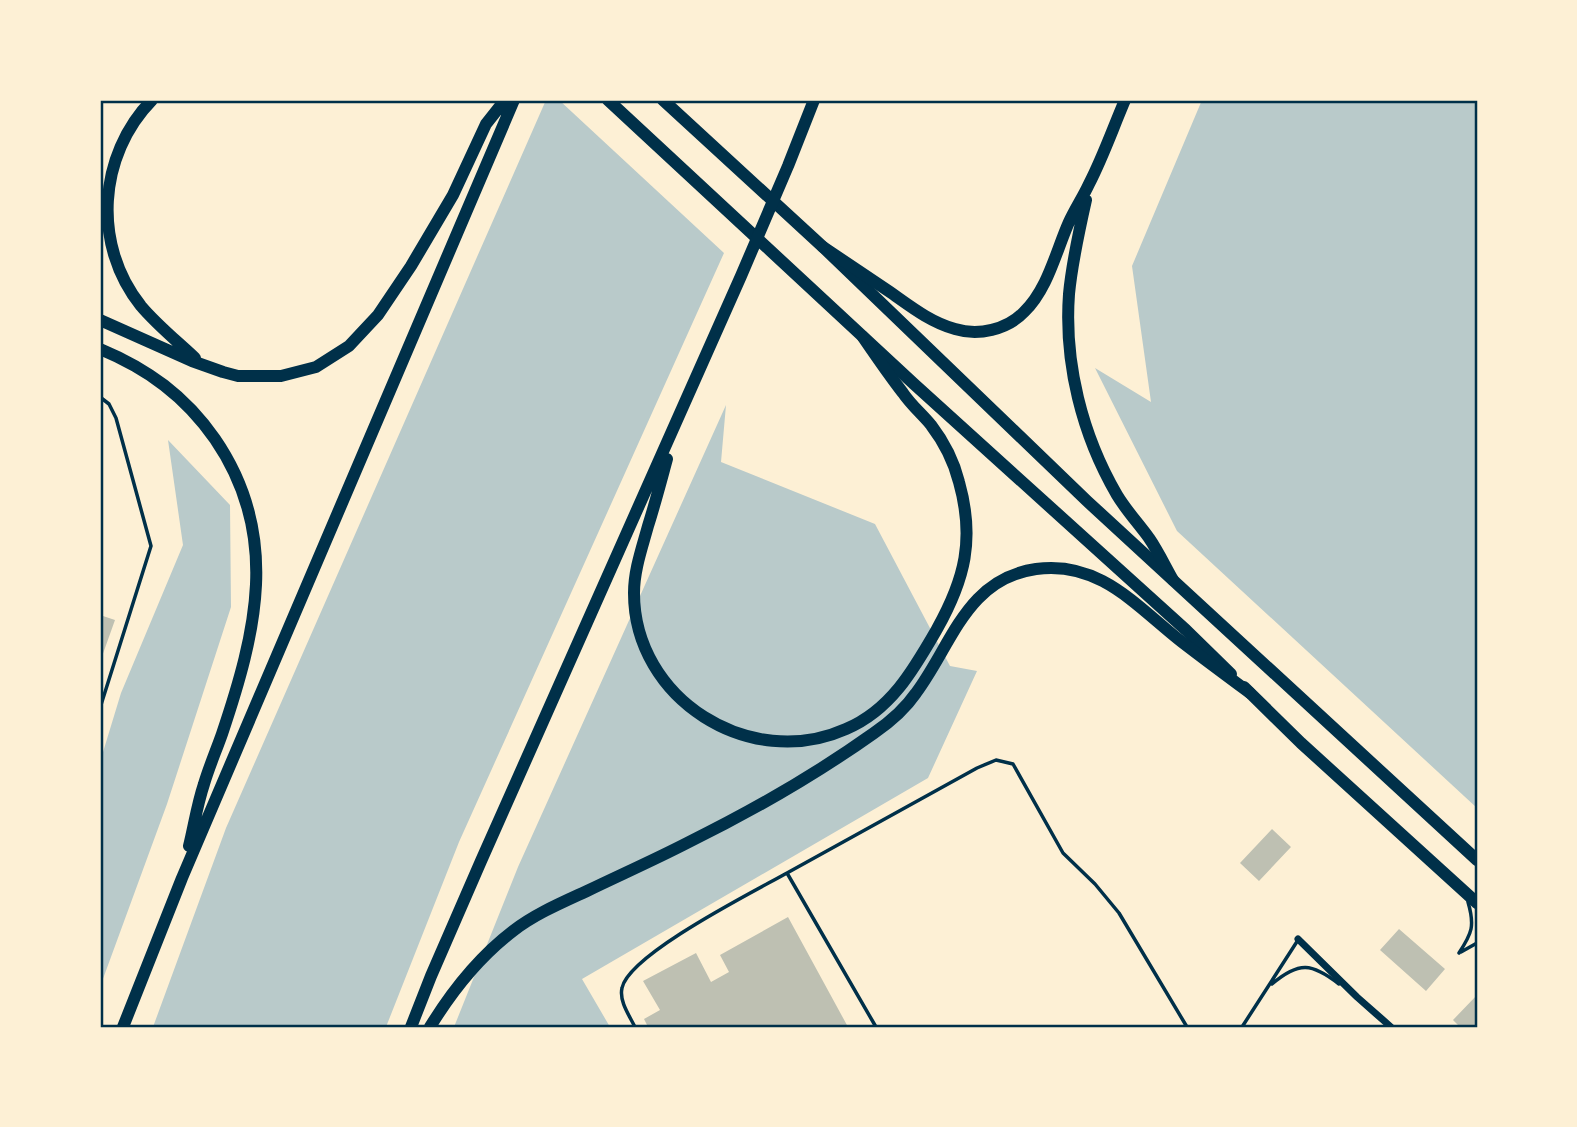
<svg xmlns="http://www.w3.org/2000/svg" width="1577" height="1127" font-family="'Open Sans',sans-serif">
<rect width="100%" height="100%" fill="#fdf0d5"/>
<!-- green -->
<path fill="#b9caca" d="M546,100h13l165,153 -265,589 -73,185h-233l73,-199z
M1202,100h275v708l-300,-277 -82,-163 56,34 -19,-136z
M726,405l-5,57 154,62 75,142 27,5 -49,107 -346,201 28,48h-156l64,-160z
M168,440l62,65 1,102 -64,197 -67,183v-225l21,-69 62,-148z"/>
<!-- building -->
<path fill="#bec0b2" d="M100,615l15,5 -15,42z
M1272,829l19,18 -32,34 -19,-18z
M788,917l60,110h-200l-4,-8 16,-9 -17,-29 53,-28 15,29 18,-10 -9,-17z
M1399,929l46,40 -19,22 -46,-41z
M1477,995v32h-17l-7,-7z"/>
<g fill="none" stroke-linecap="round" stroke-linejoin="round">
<!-- service -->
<path stroke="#003049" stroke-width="3.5" d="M100,397l9,7 7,14 35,128 -51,162
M1461,952l16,-9
M1459,953c13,-20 16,-27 9,-51
M1272,984c27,-23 40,-21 67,0
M635,1027c-6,-12 -16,-26 -13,-39 7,-34 133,-97 165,-115
M876,1027l-89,-154 190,-105 19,-8 17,4 50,89 32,31 24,29 68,114
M1242,1027l56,-87"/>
<!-- minor -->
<path stroke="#003049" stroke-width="7" d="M1298,939l59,58 34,30"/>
<!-- trunk -->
<path stroke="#003049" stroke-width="12" d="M608,100l306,284 272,246 45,44
M663,100l160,147 264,254 390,359
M1244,687l57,56 176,160"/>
<!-- motorway -->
<path stroke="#003049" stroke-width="12" d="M152,100c-54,55 -60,145 -11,206 16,19 36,35 54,52
M1086,200c-7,31 -14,62 -17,94 -5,69 13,141 48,201 9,15 21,28 32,43 9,13 16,28 24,42
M823,247c22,15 45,30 67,45 20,14 40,30 65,37 23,7 52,1 69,-17 24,-23 32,-61 45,-90 6,-13 14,-25 20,-38 14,-27 24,-56 36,-84
M100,320l92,41 31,11 15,4h43l35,-9 33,-21 29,-31 33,-49 42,-71 33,-71 19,-24
M100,349c48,20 85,47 115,90 66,96 41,194 7,295 -6,17 -13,33 -18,50 -7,21 -10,42 -15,62
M667,459c-6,22 -12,45 -19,67 -6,22 -14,44 -14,67 0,106 116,179 212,136 45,-19 68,-60 91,-100 28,-50 38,-90 22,-147 -5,-20 -15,-40 -28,-57 -9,-11 -20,-20 -28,-32 -14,-18 -27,-37 -40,-56
M123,1027l59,-149 332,-778
M411,1027l20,-51 50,-115 260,-585 47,-110 26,-66
M430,1027c22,-36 49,-70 83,-96 22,-17 48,-28 74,-40 33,-16 67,-31 100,-48 65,-32 128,-68 187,-110 16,-11 31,-24 42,-40 36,-48 50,-114 120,-124 64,-9 101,38 146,73 22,17 45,34 68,51"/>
</g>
<!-- border -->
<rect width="1577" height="1127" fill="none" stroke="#fdf0d5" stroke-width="203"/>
<rect x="102" y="102" width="1374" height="924" fill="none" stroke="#003049" stroke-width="2.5"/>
</svg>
